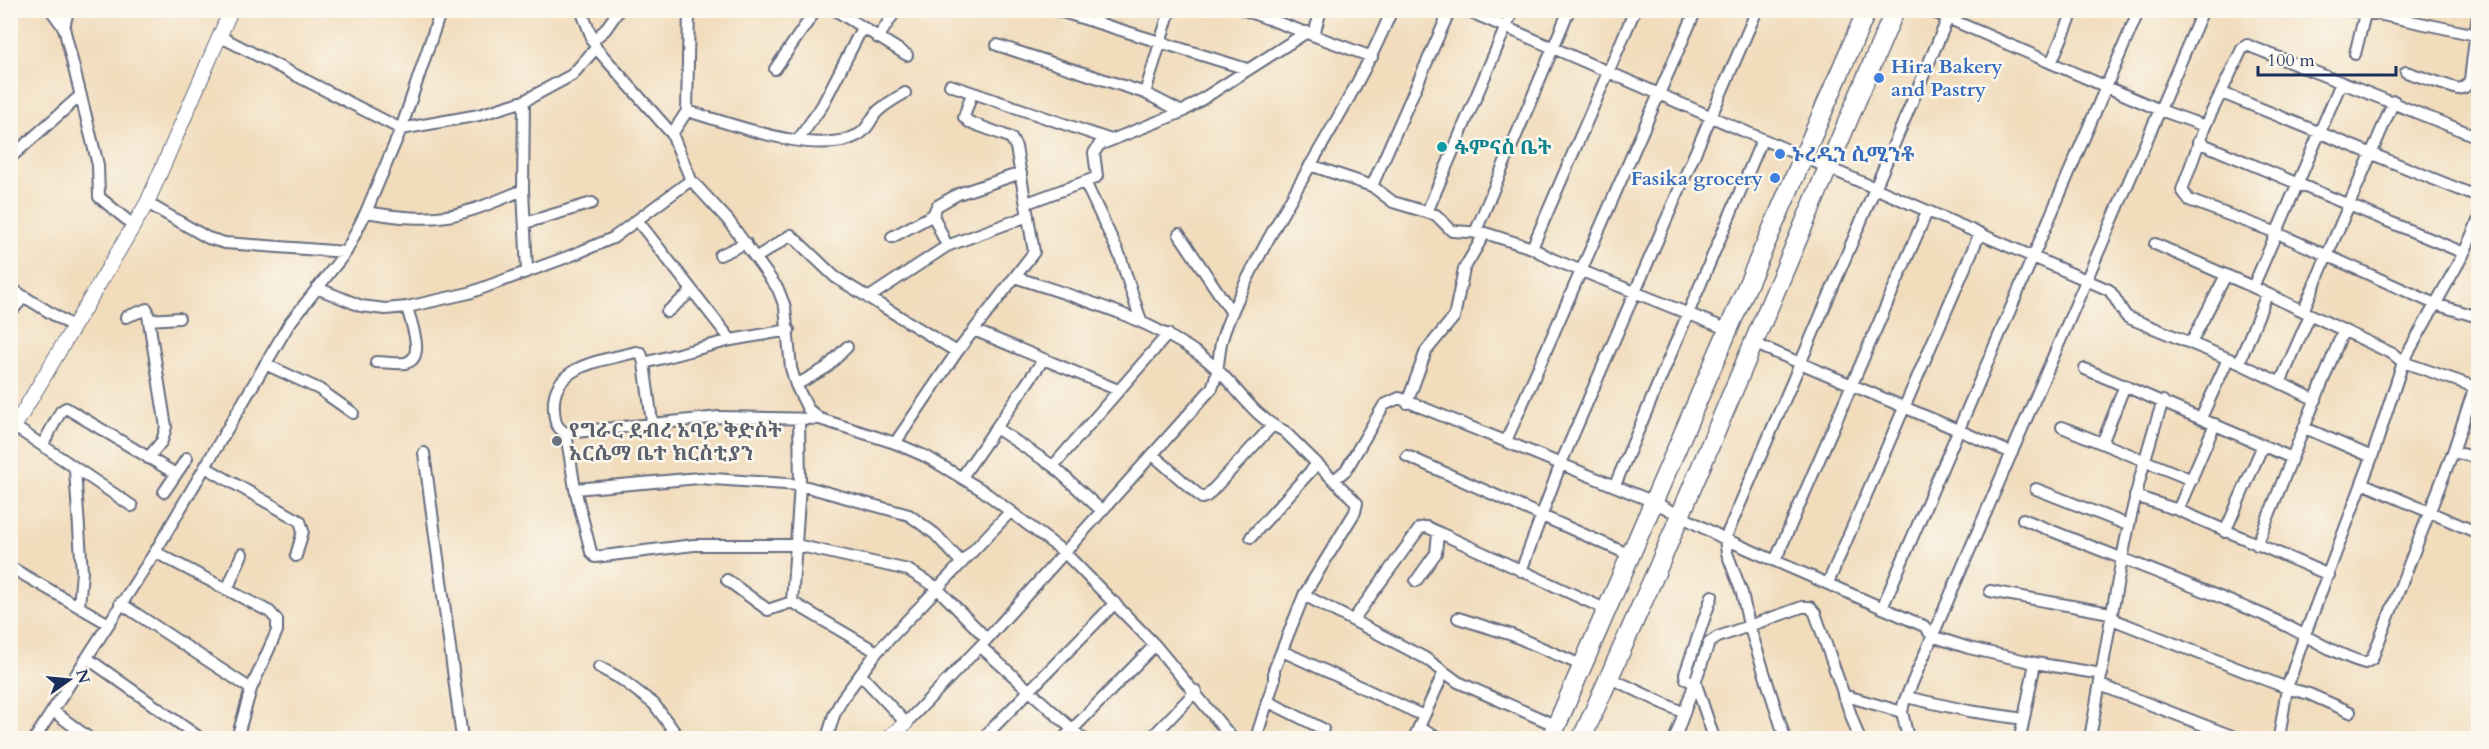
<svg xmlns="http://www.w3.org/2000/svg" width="2489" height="749" font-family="Cardo,'Noto Serif Ethiopic',serif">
<rect width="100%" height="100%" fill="#fbf7ec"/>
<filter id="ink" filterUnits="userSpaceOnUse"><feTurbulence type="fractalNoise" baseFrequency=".0167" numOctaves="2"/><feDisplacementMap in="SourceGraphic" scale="12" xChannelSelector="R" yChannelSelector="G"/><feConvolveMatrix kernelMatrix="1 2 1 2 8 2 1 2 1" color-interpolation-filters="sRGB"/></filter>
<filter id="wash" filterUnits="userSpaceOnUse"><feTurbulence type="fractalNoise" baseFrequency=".008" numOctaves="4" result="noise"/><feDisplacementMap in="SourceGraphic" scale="24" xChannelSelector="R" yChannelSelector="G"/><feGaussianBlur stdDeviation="1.35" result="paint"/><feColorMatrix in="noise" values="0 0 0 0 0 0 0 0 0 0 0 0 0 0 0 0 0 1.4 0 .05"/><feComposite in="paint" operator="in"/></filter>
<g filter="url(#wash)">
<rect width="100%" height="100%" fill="#f1dcbc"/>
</g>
<g filter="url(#ink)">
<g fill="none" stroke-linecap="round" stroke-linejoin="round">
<!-- street casing -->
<g stroke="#666c7f" stroke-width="14">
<path id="street" d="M51,10l13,18
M68,10l-4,18 34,137 1,32 34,28
M581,10l15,38 76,86 19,46 37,40 50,69 7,18 6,61 5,17 12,24 12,10
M835,10l72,45
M1056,10l191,59
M1244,10l128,47
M1466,10l643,280c8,9 10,18 18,27l112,46 77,37
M1929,10l231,100 45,16
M2350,10l33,5 93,20
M1314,34l7,-24
M221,37l180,92 78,-14 45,-14 48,-26 24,-27
M878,38l18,-28
M592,41l13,-11 14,-20
M997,45l148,48 37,19
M2355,54l10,-40
M2051,63l23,-53
M775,69l41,-59
M2406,72l52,17 7,-2 5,-7 8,-66
M950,85l161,55
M1145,93l25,-83
M2222,93l256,104
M524,101l-1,89 4,81
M687,111c44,12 129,47 171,24 11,-6 12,-16 20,-24 8,-7 18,-13 27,-18
M672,134l15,-23 2,-101
M2478,137l-231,-92 -5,4 -37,77 -23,64 7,10 88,33 158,71 43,13
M798,140l24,-34 40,-78
M2198,142l266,111
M10,158l71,-63
M1310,165l62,21 21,16 43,13 16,16 33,2 47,15 20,11 177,71
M1085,182l35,74 21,65
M1372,186l78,-176
M147,203l61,35 17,5 121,9
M1027,203l68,-25 2,-2 -3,-23 5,-8 83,-33 125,-80
M366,212c72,12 91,6 157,-22
M1427,212l86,-202
M933,215l14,31
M637,220l54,-40
M525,223l67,-20
M1475,233l94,-223
M1179,234l53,79
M892,237l41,-22 4,-9 21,-12 63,-21
M2155,244l98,43 140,67 10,8 75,26
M1532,248l103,-238
M720,255l26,-12
M757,257l34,-22 44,42 122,75
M1015,277c65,22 133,40 189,81 29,21 46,58 80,73l73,72 -2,9 -51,83 -30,75v11l-18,57
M2253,287l88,-204
M10,288l62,38
M317,288l44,18 24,3 22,-2 62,-14 101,-37 43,-18 24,-18 94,120
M868,298l79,-52 81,-30
M2303,311l91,-210
M667,312l25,-21
M10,313l14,-16
M126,317l21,-8 19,118 -4,14 -14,17
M149,320l30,-2
M976,331l142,59
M1753,343l259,110
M2191,343l35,-68
M376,362c9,0 20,2 29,1 22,-4 5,-42 2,-56
M644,363l-3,-10 -5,-1c-33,9 -86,12 -82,58 1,11 1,17 12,23l153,-16 101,2 75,24 32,14 55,33 82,62 91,93 77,93
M2239,363l28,-69
M265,364l54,25 34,24
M2085,369l207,89
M2280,383l30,-68
M796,385l30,-17 21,-21
M1407,403l19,-52 28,-34 10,-48 21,-36
M2201,418l27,-59
M799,419l1,66 -8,117 85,50 134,-141
M652,422l-8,-59 87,-23 58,-10
M15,427l117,79
M2062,427l130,53
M996,428l57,38 49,45
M2305,428l67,29
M566,433l9,56 16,63 4,5 99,-12h102l112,25 28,17 51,52
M1506,441l190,-431
M2103,441l22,-56
M895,443l62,-91 77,-100 -18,-105 -5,-9 -7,-3 -35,-13 -5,-5 8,-24
M43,444l18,-33 5,-3 110,66
M2453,452l25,6
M424,453l38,285
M1153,455l49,43 5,-2 65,-70
M1407,456l223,99
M1053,466l115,-132
M205,467l95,54 3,10 -7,25
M75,470l7,102 -3,34
M962,477l81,-117
M1334,480l12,-10 38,-65 15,-7 255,104 71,37 199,87 8,10 37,12 66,15 67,11
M2362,483l116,50
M1615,485l147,-345
M575,489l124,-11 101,7 109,30 26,19 27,29
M2036,489l92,36
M164,492l23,-34
M2135,496l43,14 151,65
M2178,510l37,-86
M2023,519c80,33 162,63 243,97 33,14 64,37 99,47l7,-4 81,-207 22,-66
M2225,532l38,-87
M1251,537l66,-73
M2257,545l86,-214
M155,552l115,60 7,8v11l-26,58 -14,49
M1775,561l152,-349
M10,567l97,56
M1521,571l40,-108 196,-453
M727,580l41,30 24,-8
M1416,581l20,-28 2,-20
M1828,583l152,-350
M227,590l15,-36
M1990,591l120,22 7,8 170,67 22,6 41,18
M1304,595l121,63 33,24 99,44
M1712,596l-27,78 1,5 10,5 18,54
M120,603l131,86
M1882,608l257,-598
M1458,618l54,17 69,30
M1353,620l67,-92 7,-1 180,83
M980,646l102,92
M1282,651l142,65
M87,658l113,80
M599,667l22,12 33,25 25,34
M861,675l45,48 81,-84 225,-251c7,-17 6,-28 9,-45 5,-20 15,-40 24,-59 45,-93 107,-178 147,-274
M1610,678l74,35
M2100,685l137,53
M1843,695l59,17
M1906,697l63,14 55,8
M1267,701l56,28
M53,711l36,27
M1419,728l20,10
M35,738l120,-186 134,-228 57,-72 20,-40 35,-83 40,-119
M827,738l7,-23 8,-16 35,-47
M983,738l132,-135
M1064,738l91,-93
M1151,738l45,-47
M1414,738l30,-66
M1675,738l34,-95 9,-6 84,-30h8l5,6 44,125
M1785,738l-36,-113 -7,-32 -15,-40 -2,-14 223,-521
M1908,738l-6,-26 2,-10 299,-692
M2020,738l15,-75
M2090,738c21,-113 35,-227 73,-337
M2279,738l8,-50 17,-51 68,-180 31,-95 61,-109 14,-32"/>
</g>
<!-- secondary casing -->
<g stroke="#666c7f" stroke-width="16">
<path id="secondary" d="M10,434l137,-231 84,-193
M888,738l18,-15"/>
</g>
<!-- highway casing -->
<g stroke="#666c7f" stroke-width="21">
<path id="highway" d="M1551,738l316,-728
M1582,738l75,-168 238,-560"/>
</g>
<!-- street -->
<use href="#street" stroke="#fff" stroke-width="10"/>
<!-- secondary -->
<use href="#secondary" stroke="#fff" stroke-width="14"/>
<!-- highway -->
<use href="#highway" stroke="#fff" stroke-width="18"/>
</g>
</g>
<!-- markers -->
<g fill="#3f7fe0" stroke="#fbf7ec" stroke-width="2">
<circle cx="1879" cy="78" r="6"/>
<circle cx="1780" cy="154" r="6"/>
<circle cx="1775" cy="178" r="6"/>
</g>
<circle fill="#0f9aa8" stroke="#fbf7ec" stroke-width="2" cx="1442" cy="147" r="6"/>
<circle fill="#6b7280" stroke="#fbf7ec" stroke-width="2" cx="557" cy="441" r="6"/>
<g text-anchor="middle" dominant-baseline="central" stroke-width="5" stroke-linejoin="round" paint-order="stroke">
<!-- shop labels -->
<g font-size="20" font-weight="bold" fill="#366cbe" stroke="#fbf7ec" text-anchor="start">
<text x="1891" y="66">Hira Bakery<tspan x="1891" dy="23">and Pastry</tspan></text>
<text x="1792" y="154">ኑረዲን ሲሚንቶ</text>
<text x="1763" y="178" text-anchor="end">Fasika grocery</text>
</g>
<!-- culture labels -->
<g font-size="20" font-weight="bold" fill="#0d838f" stroke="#fbf7ec" text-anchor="start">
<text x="1454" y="147">ፋምናስ ቤት</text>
</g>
<!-- worship labels -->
<g font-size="20" font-weight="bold" fill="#5b616d" stroke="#fbf7ec" text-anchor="start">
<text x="569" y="430">የግራር ደብረ አባይ ቅድስት<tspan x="569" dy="23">አርሴማ ቤተ ክርስቲያን</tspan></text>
</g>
</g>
<!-- margin -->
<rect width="2489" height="749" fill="none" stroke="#fbf7ec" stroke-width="36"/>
<!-- north arrow -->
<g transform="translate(69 680) rotate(75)" stroke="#fbf7ec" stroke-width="4.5" paint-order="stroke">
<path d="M0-4.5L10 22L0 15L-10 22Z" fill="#1b2f5e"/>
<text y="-9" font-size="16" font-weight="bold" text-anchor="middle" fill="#1b2f5e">N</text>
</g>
<!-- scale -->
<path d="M2258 66v9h138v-9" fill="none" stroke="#1b2f5e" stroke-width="3"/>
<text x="2267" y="66" font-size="18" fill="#1b2f5e" stroke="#fbf7ec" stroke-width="4.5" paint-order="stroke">100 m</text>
</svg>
